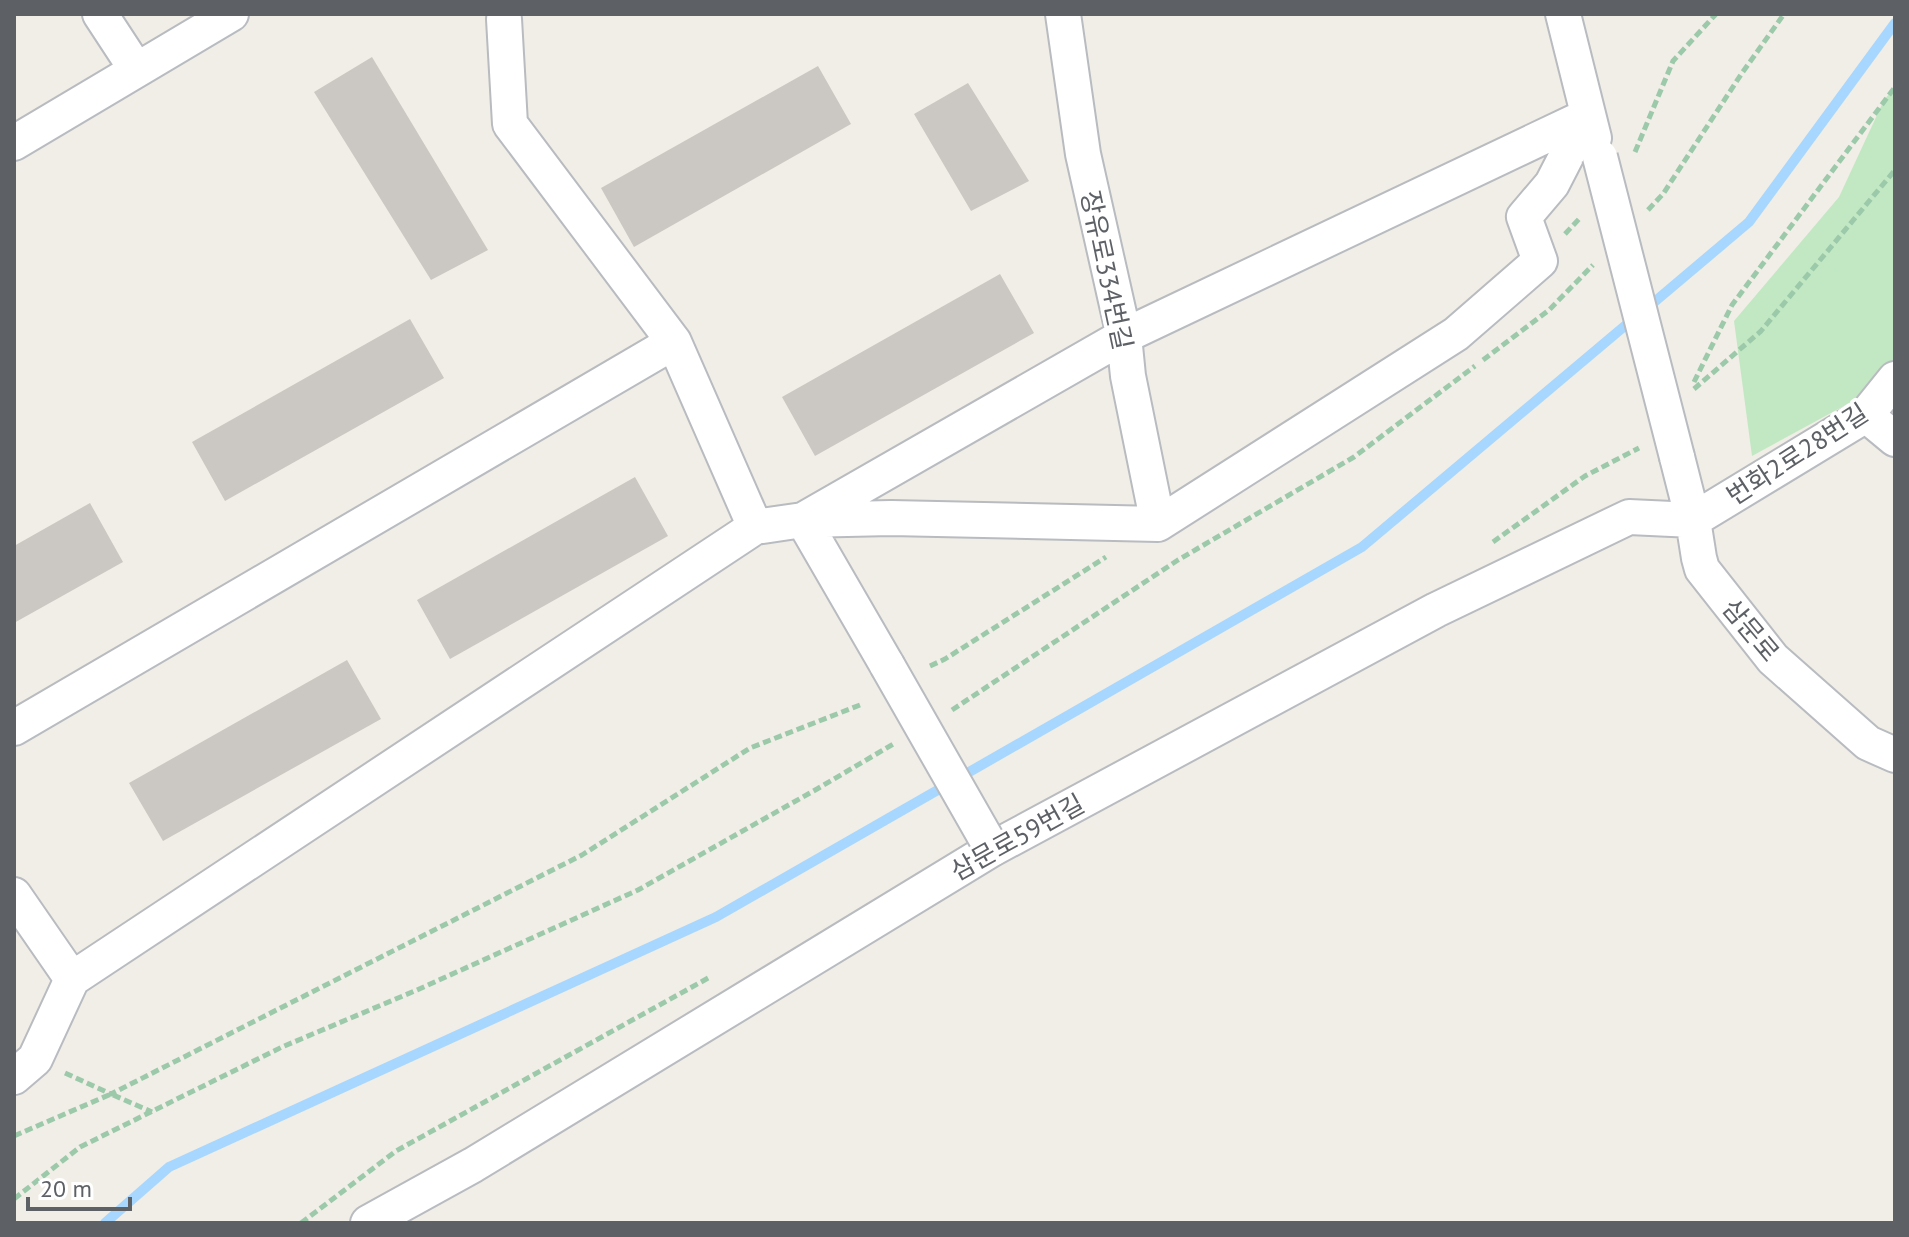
<svg xmlns="http://www.w3.org/2000/svg" width="1909" height="1237" font-family="'PT Sans','Noto Sans KR',sans-serif">
<rect width="100%" height="100%" fill="#f0eee6"/>
<!-- green -->
<path fill="#c2e8c3" d="M1895,87v286l-7,9 -136,74 -18,-135 105,-124 45,-97z"/>
<g fill="none" stroke-linecap="round" stroke-linejoin="round">
<!-- stream -->
<path stroke="#a7d6ff" stroke-width="10" d="M1646,309l103,-87 146,-199
M105,1223l64,-56 547,-250 646,-370 271,-228"/>
</g>
<!-- building -->
<path fill="#cbc8c3" d="M372,57l116,193 -57,30 -117,-188z
M818,66l33,58 -217,123 -33,-59z
M968,83l61,98 -58,30 -57,-97z
M1000,274l34,59 -219,123 -33,-59z
M410,319l34,59 -219,123 -33,-59z
M635,477l33,59 -218,123 -33,-59z
M90,503l33,59 -109,61v-77z
M347,660l34,59 -218,122 -34,-58z"/>
<g fill="none" stroke-linecap="round" stroke-linejoin="round">
<!-- minor casing -->
<g stroke="#b8bbc0" stroke-width="38">
<path id="minor" d="M100,14l36,55
M1063,14l20,140 41,182 4,40 30,148
M1563,14l31,124
M504,19l6,105 164,218 81,185
M14,143l217,-129
M1866,415l29,24
M1677,457l16,63 6,38 3,11 71,90 95,84 27,12
M887,665l-84,-145 88,-2 267,6 298,-190 84,-73 -16,-44 28,-33 35,-68
M14,728l660,-386
M14,895l58,84 683,-452 48,-7 321,-184 463,-220
M14,1077l21,-18 37,-80
M368,1223l105,-58 519,-316 444,-239 193,-93 64,3 173,-105 29,-36"/>
</g>
<!-- path -->
<path stroke="#9bc9a9" stroke-width="5" stroke-dasharray="8 4" stroke-linecap="butt" d="M1635,152l38,-91 43,-47
M1648,210l15,-16 79,-121 42,-59
M1565,234l15,-16
M1483,360l66,-50 44,-45
M1694,382l38,-77 163,-218
M1694,389l67,-58 134,-161
M1493,542l92,-66 54,-28
M930,666l15,-7 161,-102
M952,710l226,-150 176,-103 121,-91
M65,1073l46,21 471,-239 168,-107 110,-43
M14,1136l97,-42 41,18
M14,1199l66,-52 202,-100 135,-57 221,-100 179,-101 78,-46
M301,1223l95,-72 314,-174"/>
<!-- minor -->
<use href="#minor" stroke="#fff" stroke-width="34"/>
<!-- minor-bridge casing -->
<g stroke="#b8bbc0" stroke-width="38" stroke-linecap="butt">
<path id="minor-bridge" d="M1600,157l77,300
M887,665l105,184"/>
</g>
<!-- minor-bridge -->
<use href="#minor-bridge" stroke="#fff" stroke-width="34"/>
</g>
<g text-anchor="middle" dominant-baseline="central" stroke-width="7" stroke-linejoin="round" paint-order="stroke">
<!-- street labels -->
<g font-size="26" fill="#5d6166" stroke="#fff">
<text transform="translate(1107 270) rotate(78)">장유로334번길</text>
<text transform="translate(1797 454) rotate(-33)">번화2로28번길</text>
<text transform="translate(1751 630) rotate(50)">삼문로</text>
<text transform="translate(1017 837) rotate(-29)">삼문로59번길</text>
</g>
</g>
<!-- border -->
<rect width="1909" height="1237" fill="none" stroke="#5d6166" stroke-width="32"/>
<!-- scale -->
<path d="M28 1197v12h102v-12" fill="none" stroke="#5d6166" stroke-width="4"/>
<text x="40" y="1197" font-size="24" fill="#5d6166" stroke="#ffffff" stroke-width="6" paint-order="stroke">20 m</text>
</svg>
